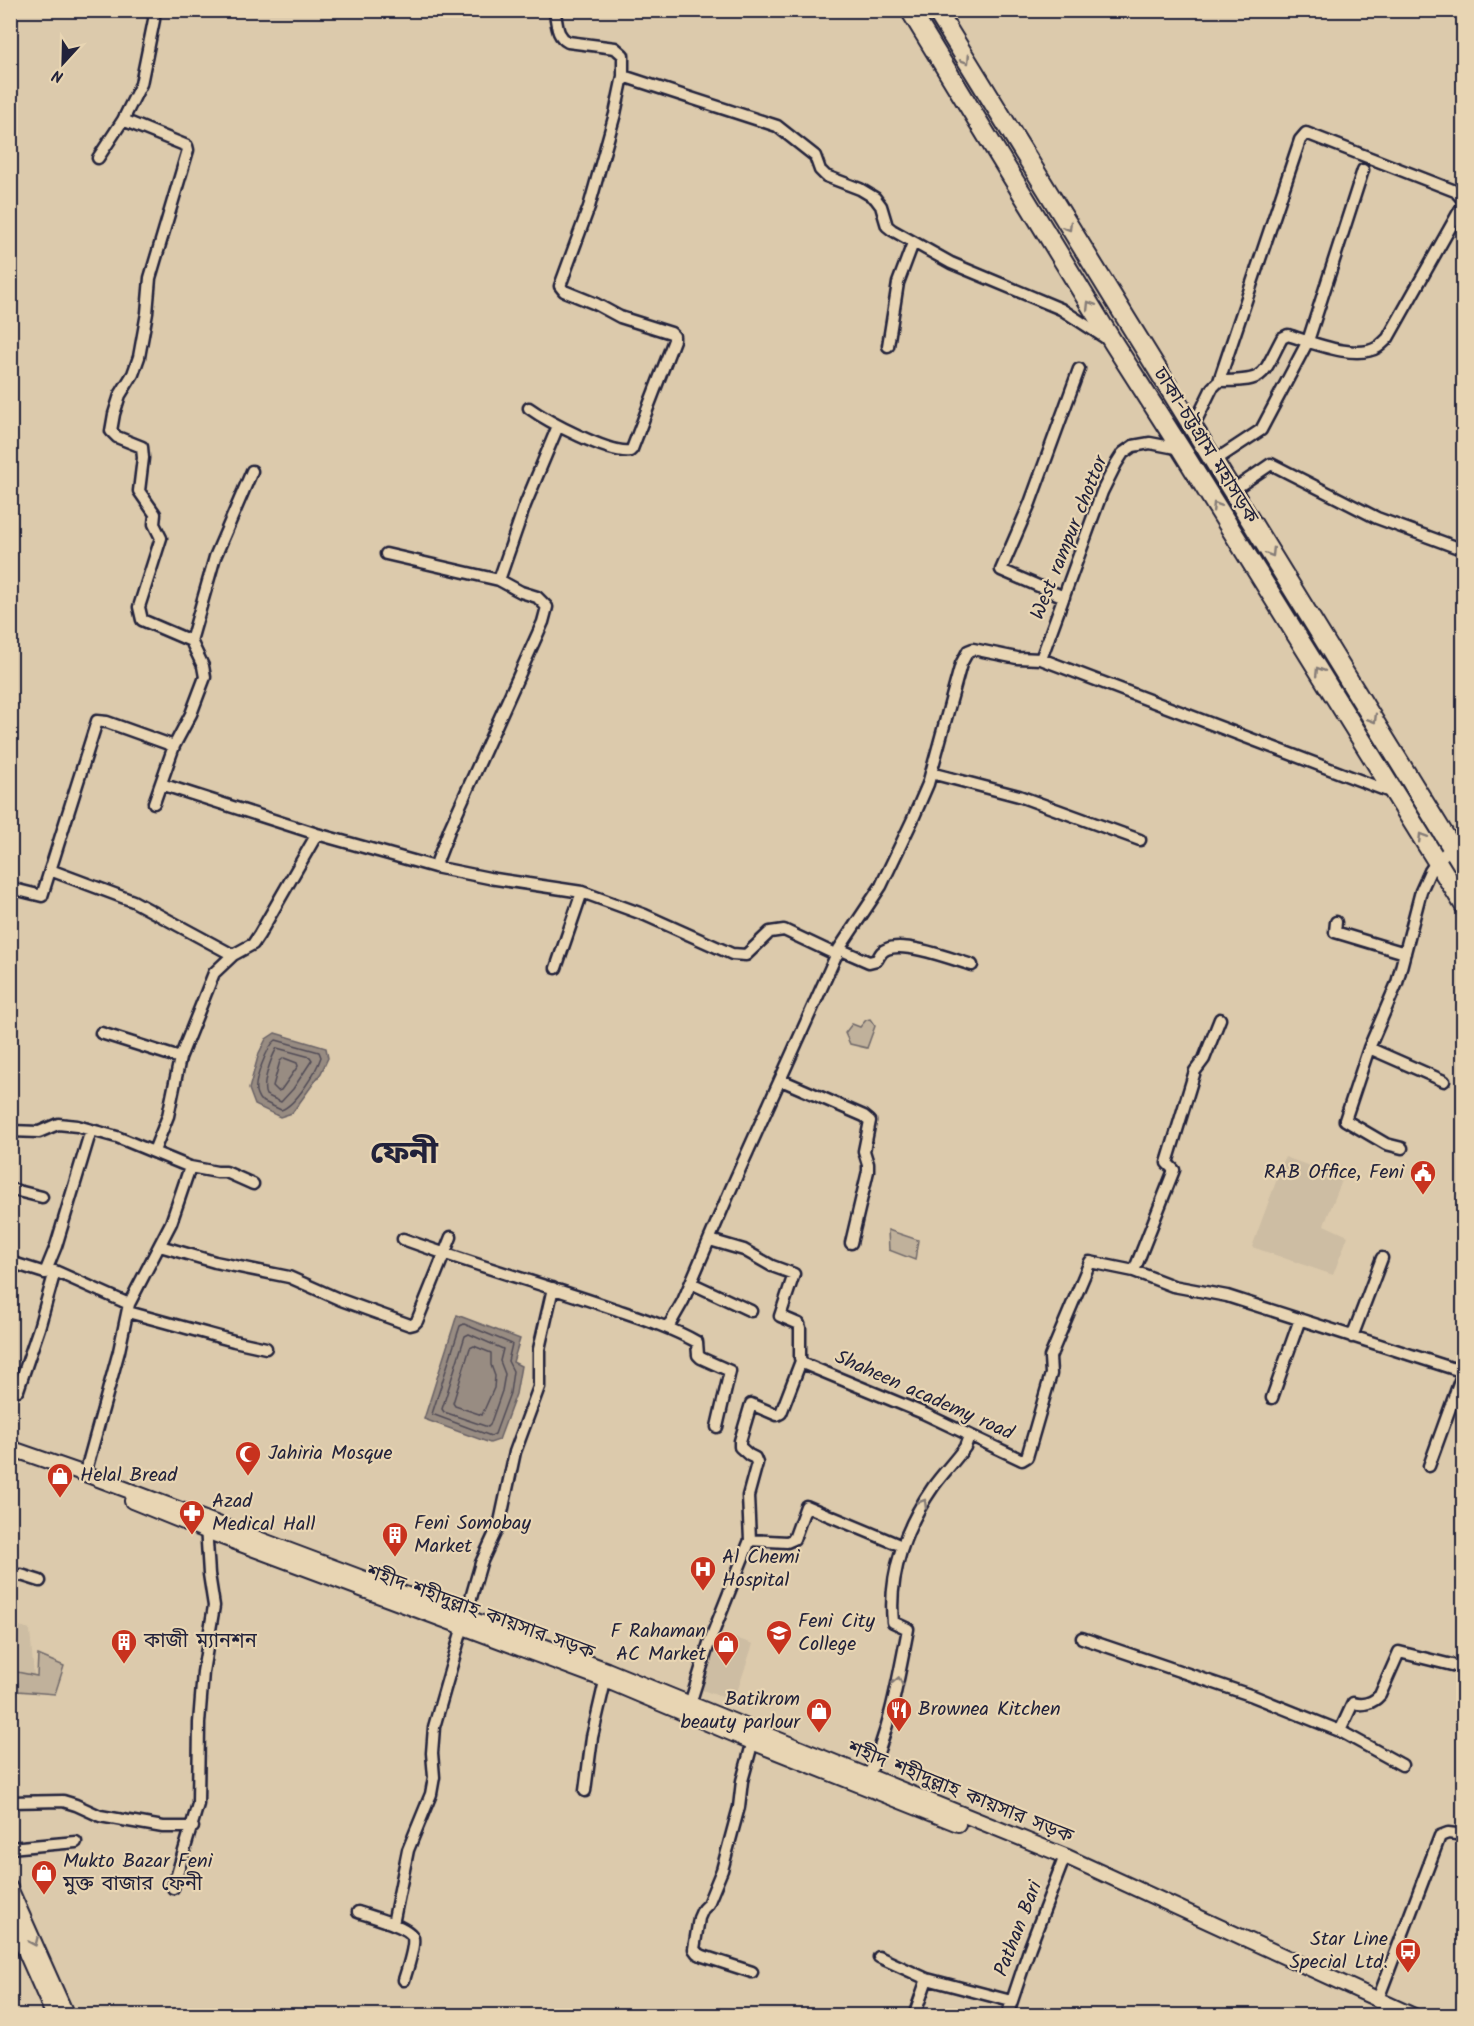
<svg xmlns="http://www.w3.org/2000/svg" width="1474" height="2026" font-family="Kalam,'Noto Sans Bengali',sans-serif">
<rect width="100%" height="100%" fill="#dccaac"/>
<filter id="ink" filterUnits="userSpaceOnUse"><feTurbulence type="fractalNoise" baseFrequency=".0167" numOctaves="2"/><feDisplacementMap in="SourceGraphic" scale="12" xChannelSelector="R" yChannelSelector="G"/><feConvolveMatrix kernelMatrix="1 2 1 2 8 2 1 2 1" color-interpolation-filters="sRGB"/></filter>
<g filter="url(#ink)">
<!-- built -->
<path fill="#cdbda3" d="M1285,1157l58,21 -19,47 24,11 -15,39 -81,-28z
M10,1624l20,6 4,46 -23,4z
M718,1632l35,12 -19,57 -35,-12z"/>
<!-- green -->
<path fill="#c0b19b" stroke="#716a6b" stroke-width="1.5" d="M870,1019l5,7 -8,22 -17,-4 -5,-11 7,-9 8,3 6,-7z
M888,1230l30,10 -3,20 -26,-10z
M38,1655l26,11 -9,28 -37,-3 -1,-19 20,4z"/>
<!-- water -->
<path fill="#988c82" stroke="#696266" stroke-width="1.5" d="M275,1033l51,15 2,10 -7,15 -29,40 -12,4 -25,-12 -6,-16 10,-36 7,-14z
M457,1315l63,24 -7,23 8,4 -5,28 -17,46 -9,3 -66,-24z"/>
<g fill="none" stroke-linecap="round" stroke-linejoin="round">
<!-- shore -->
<path stroke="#514c57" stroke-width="1.5" d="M276,1040l43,12 2,5c-5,15 -25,48 -40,53l-21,-10c-1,-1 -4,-7 -4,-9 -2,-10 11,-45 20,-51z
M277,1048l33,9 2,3 -19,29 -12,13 -15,-7c-5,-10 5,-37 11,-47z
M284,1058l13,5 1,3 -17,24 -3,1 -5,-5 7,-25z
M464,1324l48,20 -4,17 5,10 -3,22 -15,41 -4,2 -59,-22 28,-88z
M469,1334l34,15 -3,12 5,13 -3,17 -12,34 -2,2 -44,-15 -2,-3 23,-73z
M474,1346l17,7v12l4,11 -1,12 -12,27 -27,-9 -2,-3 17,-55z"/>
<!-- street casing -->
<g stroke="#22223b" stroke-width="15">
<path id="street" d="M623,76l154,50 38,30 5,14 6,6 34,13 15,9 6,8 6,20 5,4 59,33 110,46 46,30
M123,120l64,26 1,4 -38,128 -3,35 -8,44 -6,17 -13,21 -6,19 -3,17 6,6 25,10 1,11 -4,33 16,23 -1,10 7,14 -22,69 3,13 49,21
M98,158l25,-38 18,-36 13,-64v-10
M888,346l10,-63 15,-40
M1219,381l81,-241 6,-7 149,58 9,10
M529,408c18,13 80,46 101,43l2,-2 42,-109v-4l-3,-3 -51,-16 -24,-13 -32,-13 -4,-5 29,-79 26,-93 8,-38v-21l-8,-7 -47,-6c-13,-7 -10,-19 -14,-32
M1192,429l20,-41 7,-7c48,0 42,-4 63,-43l6,-3c23,7 68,26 90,12 3,-2 7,-6 10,-9l72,-128 4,-3
M1214,461l47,-31 47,-89 55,-171
M1233,490l38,-26 106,54 87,32
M386,554l113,26 22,12 16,5 10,10 -4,15 -93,206 -15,39
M499,580l26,-75 33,-79
M1064,597l-63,-27 29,-67 49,-134
M1041,659l61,-167 14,-28 7,-11 10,-7 17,-3 31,6
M931,773l88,23 121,44
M161,784l156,50 118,33 54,11 93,14 63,23 87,39 14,1 24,-23 14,-2 53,25
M154,803l20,-57 17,-32 14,-37 -2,-11 -12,-25 24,-84 37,-86
M50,870l83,31 100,54
M10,888l32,8 55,-175 10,1 67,24
M1336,922l-1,10 70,21
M839,949l30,13 8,-2c3,-5 4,-9 10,-11 18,-8 65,10 85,16
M556,968l26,-76
M101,1033l79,25
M1369,1048l75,33
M781,1080l83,36 6,5 -6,30 4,13v7l-17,72
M10,1131l29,1 19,-8 19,2 40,11 73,30 27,5h9l27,12
M1402,1148l-16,-4 -41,-24 24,-72 28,-65 24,-92 9,-20 7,-10 14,-13
M154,1151l14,-35 12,-58 34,-85 19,-18 20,-11 6,-9 58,-101
M10,1189l32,8
M403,1239c68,25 139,45 209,69 29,10 58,19 85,34l1,13 3,3 29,13 -13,56
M710,1240l34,10 28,16 22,8 -14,42 19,8 1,4v30l2,5 121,50 99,47 5,-3 24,-83 -1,-17 40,-95 44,9 39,15 54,10 237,76
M160,1246l55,16 74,15 52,23 69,25 4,-1 3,-3 34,-84
M10,1262l35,11 10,-2 74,33
M1134,1271l40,-101 -7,-7 28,-92 9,-12 16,-40
M45,1273l11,-27 35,-116
M691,1283l60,28
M128,1312l106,29 32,7
M666,1327l5,-5 12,-21 47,-110 109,-242 42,-63 31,-65 16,-37 33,-120 7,-13 5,-2 44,9 24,1 352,134
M1352,1337l30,-79
M1458,1371l6,-13
M18,1390l21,-62 16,-57
M1272,1398l28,-79
M1429,1466l34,-94
M85,1474l34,-123 10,-47 42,-81 19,-56
M750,1540l-2,-44 9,-33 -2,-5 -6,-3 -9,-8v-6l11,-37 26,11 4,-2 20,-52
M10,1576l11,-1 19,6
M1082,1638l171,58 87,35 62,34
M690,1704l19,-61 41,-103 37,2 7,-3 12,-33 96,40
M1340,1731l13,-28c10,3 20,0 27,-8l19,-43 65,16
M868,1777c22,-48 30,-97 40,-148l-15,-7c-5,-48 13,-96 40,-135 10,-14 22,-26 32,-40l4,-11
M585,1791l7,-54 15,-64
M10,1802l53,-1 13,4 24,11 63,11h30
M10,1848l66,-6
M173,1888l25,-84 1,-81 4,-51 11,-66 -5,-32 -3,-48
M358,1912c11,4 53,15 55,26 2,9 -6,32 -9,42
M393,1924l15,-74 23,-56 3,-17 -2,-24 2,-26 47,-164 19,-41 15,-70 24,-65v-38l14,-61
M879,1957l48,22 84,22
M752,1972l-49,-16 -6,-3 -3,-4 5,-31 4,-9 5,-5 14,-34 17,-63 3,-26 12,-44
M1378,1999l62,-163 8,-3 16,2
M914,2016l13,-37
M1007,2016l23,-69 35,-91"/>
</g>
<!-- secondary casing -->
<g stroke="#22223b" stroke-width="18">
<path id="secondary" d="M10,1448l75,26 522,196 458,186 349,160
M132,1501l74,30 399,149 147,62 206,82
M10,1888l57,128
M10,1917l44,99"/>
</g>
<!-- highway casing -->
<g stroke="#22223b" stroke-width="22">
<path id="highway" d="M910,10l204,334 67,105 283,456
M936,10l528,857"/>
</g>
<!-- street -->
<use href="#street" stroke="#e8d5b3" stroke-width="10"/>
<!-- secondary -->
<use href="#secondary" stroke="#e8d5b3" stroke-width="14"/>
<!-- highway -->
<use href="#highway" stroke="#e8d5b3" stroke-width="18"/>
</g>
<!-- one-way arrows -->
<defs><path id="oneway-chevron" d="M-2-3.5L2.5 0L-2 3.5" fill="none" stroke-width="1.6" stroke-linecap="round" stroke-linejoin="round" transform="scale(1.5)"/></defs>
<g stroke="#857c77">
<use href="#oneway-chevron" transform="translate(966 60) rotate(58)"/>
<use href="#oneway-chevron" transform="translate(1068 227) rotate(58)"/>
<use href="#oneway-chevron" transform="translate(1090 305) rotate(-122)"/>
<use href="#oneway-chevron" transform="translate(1216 506) rotate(-122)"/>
<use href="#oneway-chevron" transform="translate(1271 553) rotate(58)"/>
<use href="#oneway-chevron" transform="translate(1319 671) rotate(-122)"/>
<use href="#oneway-chevron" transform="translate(1373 719) rotate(59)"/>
<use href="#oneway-chevron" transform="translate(1422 837) rotate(-122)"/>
<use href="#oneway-chevron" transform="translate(923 1503) rotate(-58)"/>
<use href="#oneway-chevron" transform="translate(898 1681) rotate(-79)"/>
<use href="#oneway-chevron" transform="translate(34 1942) rotate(66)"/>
</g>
</g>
<!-- icons -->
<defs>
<g id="civic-pin" transform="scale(1.35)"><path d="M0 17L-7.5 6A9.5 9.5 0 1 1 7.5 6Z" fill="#c8321e" stroke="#e8d5b3"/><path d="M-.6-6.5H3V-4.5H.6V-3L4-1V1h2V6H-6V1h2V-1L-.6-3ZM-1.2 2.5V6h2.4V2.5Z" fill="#fff"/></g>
<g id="mosque-pin" transform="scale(1.35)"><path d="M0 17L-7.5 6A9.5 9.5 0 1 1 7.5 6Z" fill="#c8321e" stroke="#e8d5b3"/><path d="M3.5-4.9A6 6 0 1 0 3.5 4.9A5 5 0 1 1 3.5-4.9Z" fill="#fff"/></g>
<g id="shop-pin" transform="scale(1.35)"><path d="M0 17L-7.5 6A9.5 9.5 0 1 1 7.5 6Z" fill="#c8321e" stroke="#e8d5b3"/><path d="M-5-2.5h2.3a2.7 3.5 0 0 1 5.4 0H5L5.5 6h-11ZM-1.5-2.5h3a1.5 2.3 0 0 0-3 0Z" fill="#fff"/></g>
<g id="pharmacy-pin" transform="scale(1.35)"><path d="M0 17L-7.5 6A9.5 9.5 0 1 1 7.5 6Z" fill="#c8321e" stroke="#e8d5b3"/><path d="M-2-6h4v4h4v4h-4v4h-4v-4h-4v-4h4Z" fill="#fff"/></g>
<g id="building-pin" transform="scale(1.35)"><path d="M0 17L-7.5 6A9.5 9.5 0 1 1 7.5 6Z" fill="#c8321e" stroke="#e8d5b3"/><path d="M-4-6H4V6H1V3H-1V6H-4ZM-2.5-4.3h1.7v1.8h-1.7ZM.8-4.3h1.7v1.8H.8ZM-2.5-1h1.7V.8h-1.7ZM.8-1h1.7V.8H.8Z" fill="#fff"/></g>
<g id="hospital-pin" transform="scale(1.35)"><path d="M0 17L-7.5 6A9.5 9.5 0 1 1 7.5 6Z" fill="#c8321e" stroke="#e8d5b3"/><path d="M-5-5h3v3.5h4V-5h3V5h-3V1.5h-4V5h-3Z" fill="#fff"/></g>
<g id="university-pin" transform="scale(1.35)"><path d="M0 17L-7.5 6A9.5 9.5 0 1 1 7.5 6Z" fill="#c8321e" stroke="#e8d5b3"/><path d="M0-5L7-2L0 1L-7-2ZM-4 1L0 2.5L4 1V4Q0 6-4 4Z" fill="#fff"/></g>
<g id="restaurant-pin" transform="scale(1.35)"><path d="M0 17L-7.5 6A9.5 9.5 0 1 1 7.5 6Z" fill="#c8321e" stroke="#e8d5b3"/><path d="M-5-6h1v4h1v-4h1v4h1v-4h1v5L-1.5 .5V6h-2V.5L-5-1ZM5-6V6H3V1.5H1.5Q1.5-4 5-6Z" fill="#fff"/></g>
<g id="bus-pin" transform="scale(1.35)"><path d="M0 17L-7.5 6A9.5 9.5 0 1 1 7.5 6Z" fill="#c8321e" stroke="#e8d5b3"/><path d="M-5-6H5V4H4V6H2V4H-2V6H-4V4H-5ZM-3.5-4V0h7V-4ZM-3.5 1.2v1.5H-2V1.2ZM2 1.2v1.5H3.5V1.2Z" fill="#fff"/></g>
</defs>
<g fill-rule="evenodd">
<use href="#civic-pin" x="1423" y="1173"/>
<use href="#mosque-pin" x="248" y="1454"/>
<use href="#shop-pin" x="60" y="1476"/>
<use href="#pharmacy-pin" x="192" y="1513"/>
<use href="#building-pin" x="395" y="1535"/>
<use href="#hospital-pin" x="703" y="1569"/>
<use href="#university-pin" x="779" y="1633"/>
<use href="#building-pin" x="124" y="1642"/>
<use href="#shop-pin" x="726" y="1644"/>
<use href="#restaurant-pin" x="899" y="1710"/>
<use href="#shop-pin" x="819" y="1711"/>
<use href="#shop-pin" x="44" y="1873"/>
<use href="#bus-pin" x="1408" y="1951"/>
</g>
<g text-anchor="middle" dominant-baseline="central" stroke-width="4.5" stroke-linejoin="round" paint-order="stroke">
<!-- street labels -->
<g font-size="20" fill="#22223b" stroke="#e8d5b3">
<text transform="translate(1205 446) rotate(58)">ঢাকা-চট্টগ্রাম মহাসড়ক</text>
<text transform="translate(1070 538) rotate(-68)">West rampur chottor</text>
<text transform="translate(924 1396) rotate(24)">Shaheen academy road</text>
<text transform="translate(480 1613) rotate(20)">শহীদ শহীদুল্লাহ কায়সার সড়ক</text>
<text transform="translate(960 1793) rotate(22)">শহীদ শহীদুল্লাহ কায়সার সড়ক</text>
<text transform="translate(1019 1929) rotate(-69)">Pathan Bari</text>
</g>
<!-- poi labels -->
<g font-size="20" fill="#22223b" stroke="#e8d5b3" text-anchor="start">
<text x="1404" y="1173" text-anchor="end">RAB Office, Feni</text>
<text x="268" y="1454">Jahiria Mosque</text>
<text x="80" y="1476">Helal Bread</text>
<text x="212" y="1502">Azad<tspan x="212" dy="23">Medical Hall</tspan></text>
<text x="414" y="1524">Feni Somobay<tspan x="414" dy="23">Market</tspan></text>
<text x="722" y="1558">Al Chemi<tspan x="722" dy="23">Hospital</tspan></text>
<text x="798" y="1622">Feni City<tspan x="798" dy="23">College</tspan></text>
<text x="706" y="1632" text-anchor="end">F Rahaman<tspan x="706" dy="23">AC Market</tspan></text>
<text x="144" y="1642">কাজী ম্যানশন</text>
<text x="800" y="1700" text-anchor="end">Batikrom<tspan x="800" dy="23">beauty parlour</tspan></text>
<text x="918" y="1710">Brownea Kitchen</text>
<text x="63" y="1862">Mukto Bazar Feni<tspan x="63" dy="23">মুক্ত বাজার ফেনী</tspan></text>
<text x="1388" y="1940" text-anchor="end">Star Line<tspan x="1388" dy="23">Special Ltd.</tspan></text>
</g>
<!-- town labels -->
<g font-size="32" font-weight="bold" fill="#22223b" stroke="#e8d5b3">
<text x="404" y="1154">ফেনী</text>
</g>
</g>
<!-- margin -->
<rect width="1474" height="2026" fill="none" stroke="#e8d5b3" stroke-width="36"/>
<rect x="18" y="18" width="1438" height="1990" fill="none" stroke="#22223b" stroke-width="2" filter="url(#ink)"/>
<!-- north arrow -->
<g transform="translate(63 63) rotate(202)" stroke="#e8d5b3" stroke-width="4.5" paint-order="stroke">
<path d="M0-4.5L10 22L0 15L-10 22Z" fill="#22223b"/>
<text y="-9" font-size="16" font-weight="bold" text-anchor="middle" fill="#22223b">N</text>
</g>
</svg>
